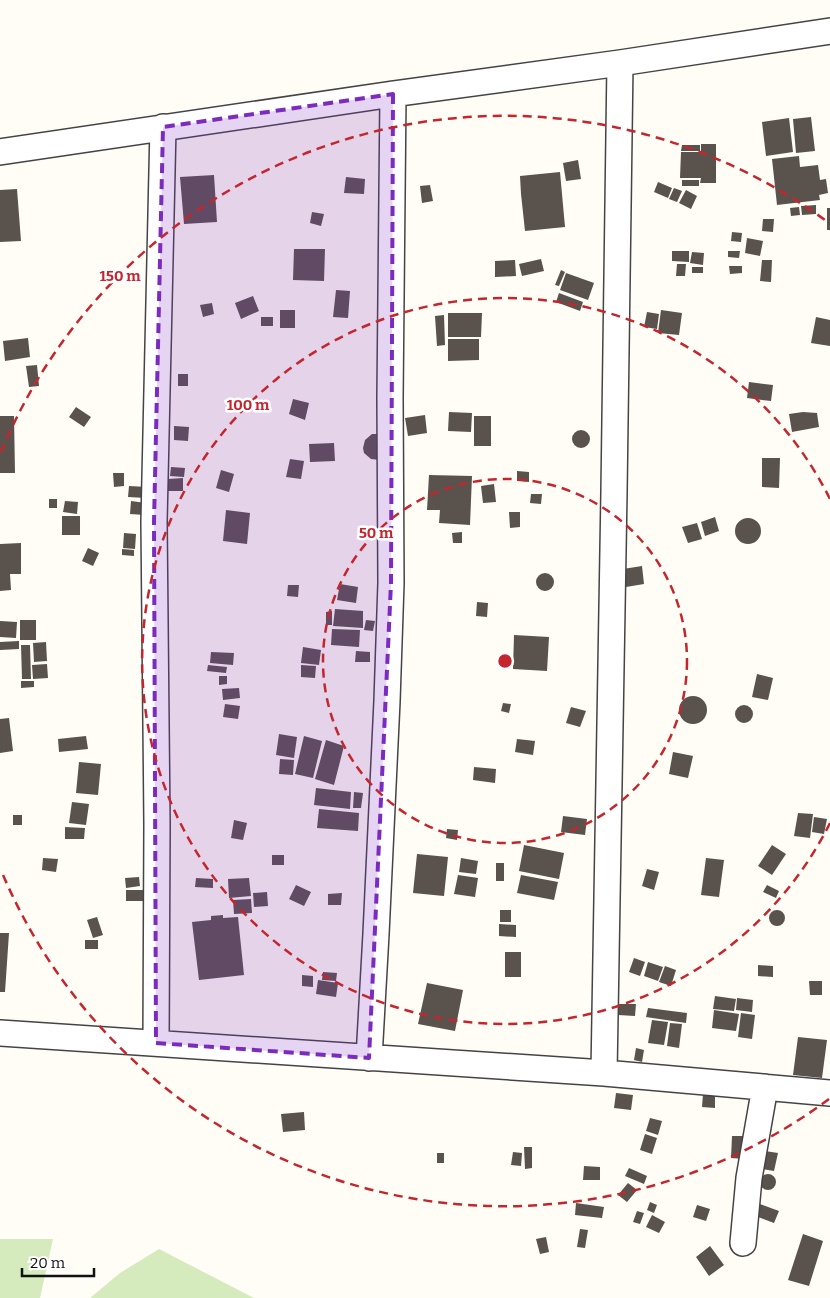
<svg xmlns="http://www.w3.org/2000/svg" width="830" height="1298" font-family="Bitter,serif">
<rect width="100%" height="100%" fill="#fffdf5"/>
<!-- green -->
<path fill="#d5ebbd" d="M0,1239h53l-13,59h-40z
M159,1249l95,49h-164l30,-25z"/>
<!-- building -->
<path fill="#5a524d" d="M811,117l4,34 -19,2 -3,-34z
M789,118l4,34 -27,4 -4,-34z
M701,144h15v39h-16l1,-5h-21l1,-26h20z
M682,145h18v6h-19z
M799,156l1,11 18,-2 2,15 6,-1 2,14 -9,2 1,5 -43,5 -5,-46z
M578,160l3,19 -15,2 -3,-18z
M560,172l5,55 -40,4 -4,-37 -1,-18z
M214,175l3,47 -33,2 -4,-47z
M346,177l19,2 -1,15 -20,-1z
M682,180h17v6h-17z
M658,182l14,6 -4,10 -14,-6z
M430,185l3,16 -11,2 -2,-17z
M674,188l8,3 -5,11 -8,-3z
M17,189l4,52 -21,1v-52z
M686,190l11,6 -6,13 -12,-6z
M816,205v9l-14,1 -1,-9z
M799,207l1,8 -9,1 -1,-8z
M827,208h3v22h-3z
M312,212l12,2 -3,12 -11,-3z
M763,219h11l-1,13 -11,-1z
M732,232l10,1 -1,9 -10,-1z
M747,238l16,3 -3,15 -15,-3z
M294,249h31l-1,32 -31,-1z
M672,251h17v11l-17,-1z
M728,251h12l-1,7 -11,-1z
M692,252l12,1 -1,12 -13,-2z
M541,259l3,12 -22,5 -3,-12z
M515,260l1,16 -21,1v-16z
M762,260h10l-1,22 -11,-1z
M677,264h9l-1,12h-9z
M729,266h13v7l-12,1z
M692,267h11v6h-11z
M561,270l4,2 -6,14 -4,-1z
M566,273l28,10 -6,17 -28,-10z
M336,290l14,1 -2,27 -15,-1z
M559,293l24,9 -3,9 -24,-9z
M253,296l6,15 -18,8 -6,-16z
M212,303l2,11 -11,3 -3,-12z
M280,310h15v18h-15z
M661,310l21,3 -3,22 -21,-2z
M647,312l12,2 -2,15 -13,-2z
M448,313h34l-1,24h-33z
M444,315l1,30 -8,1 -2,-30z
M261,317h12v9h-12z
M816,317l14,3v26l-19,-3z
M28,338l2,19 -25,4 -2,-20z
M448,339h31v21l-31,1z
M37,365l2,21 -10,1 -3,-21z
M178,374h10v12h-10z
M749,382l24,3 -2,16 -24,-3z
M293,399l16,4 -4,17 -16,-6z
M76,407l15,10 -7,10 -15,-10z
M449,412l23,1 -1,19 -23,-1z
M803,412l14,1 2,14 -27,5 -3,-18z
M425,415l2,18 -19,3 -3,-18z
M0,416h14l1,57h-15z
M474,416h17v30h-17z
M174,426l15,1 -1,14 -14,-1z
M572 439a9 9 0 1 1 18 0a9 9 0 1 1-18 0Z
M372,434h8v26l-9,-1 -7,-6 -1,-5 2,-8z
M334,443l1,18 -25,1 -1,-18z
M762,458h18l-1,30 -17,-1z
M290,459l14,2 -3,18 -15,-2z
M171,467l14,1 -1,9 -14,-1z
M221,470l13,4 -5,18 -13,-4z
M517,471l12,1v10l-12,-1z
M113,473h11v13l-10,1z
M429,475l43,1 -2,49 -31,-2 1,-13h-13z
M183,478v13h-15v-12z
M494,484l2,18 -13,1 -2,-17z
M129,486l18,1 -1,11 -18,-1z
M531,494h11l-1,10 -11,-1z
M49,499h8v9h-8z
M65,501l13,1 -1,12 -14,-2z
M131,501l15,2 -1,12 -15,-1z
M226,510l24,3 -3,31 -24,-3z
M509,512h11v15l-10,1z
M62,516h18v19h-18z
M715,517l4,14 -14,5 -4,-14z
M735 531a13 13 0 1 1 26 0a13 13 0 1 1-26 0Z
M697,523l5,16 -14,4 -6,-16z
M462,532v11h-9l-1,-10z
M124,533l12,1 -1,15 -12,-1z
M21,543v31h-11l1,16 -11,1v-47z
M88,548l11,5 -6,13 -11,-5z
M122,549l12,1v6l-12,-1z
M642,566l2,18 -18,3 -3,-18z
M536 582a9 9 0 1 1 18 0a9 9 0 1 1-18 0Z
M340,584l18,3 -2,16 -19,-3z
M288,585h11l-1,12 -11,-1z
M477,602l11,1 -1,14 -11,-1z
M335,609l28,2v17l-30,-2z
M332,611v14h-6v-13z
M20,620h16v20h-16z
M366,620l9,1 -2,10 -9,-1z
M0,621l17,1 -1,16 -16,-1z
M332,629l28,1 -1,17 -28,-2z
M514,635l35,2 -2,34 -34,-2z
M19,641v8l-19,1v-8z
M46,642l1,19 -13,1 -1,-19z
M21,645h9l1,34h-9z
M303,647l18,3 -2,15 -18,-2z
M356,651l14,1v10h-15z
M211,652l23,1 -1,12 -23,-2z
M47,664l1,14 -15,1 -1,-14z
M208,665l19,2 -1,6 -19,-2z
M301,665l15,1 -1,12 -14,-1z
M757,674l16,4 -5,22 -16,-3z
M219,676h8v8l-8,1z
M21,681h13v6l-13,1z
M239,688l1,10 -17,2 -1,-11z
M679 710a14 14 0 1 1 28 0a14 14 0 1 1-28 0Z
M503,703l8,1 -2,9 -8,-2z
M225,704l15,2 -2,13 -15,-2z
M735 714a9 9 0 1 1 18 0a9 9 0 1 1-18 0Z
M571,707l15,4 -6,16 -14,-4z
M9,718l4,33 -13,2v-34z
M279,734l18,3 -3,21 -18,-3z
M86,736l2,13 -29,3 -1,-13z
M304,736l18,5 -9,37 -18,-4z
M517,739l18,2 -2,14 -18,-3z
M326,740l18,6 -10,39 -19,-6z
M673,752l20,4 -5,22 -19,-4z
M280,759l14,1 -1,15 -14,-1z
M79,762l22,2 -3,31 -22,-2z
M474,767l22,2 -1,14 -22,-3z
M316,788l35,4 -1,17 -36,-4z
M354,792l9,1 -2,15h-8z
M72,802l17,2 -3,21 -17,-2z
M319,809l40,4 -1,18 -41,-3z
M798,813l15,1 -3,24 -16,-2z
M13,815h9v10h-9z
M563,816l24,3 -2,16 -24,-3z
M814,817l13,2 -3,15 -12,-2z
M234,820l13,3 -4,17 -12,-2z
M65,827l20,1 -1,11h-19z
M447,829l11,1 -1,10 -11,-2z
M524,845l40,8 -5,26 -40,-8z
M772,845l14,9 -14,21 -14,-9z
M417,854l31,3 -4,39 -31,-3z
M272,855h12v10h-12z
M43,858l15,1 -2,13 -14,-2z
M461,858l17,3 -2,13 -17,-2z
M706,858l18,2 -5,37 -18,-2z
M496,863h8v18h-8z
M647,869l12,3 -5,18 -12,-4z
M458,875l20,3 -3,19 -21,-3z
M521,875l37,7 -4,18 -37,-7z
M139,877l1,9 -14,2 -1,-10z
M196,878l17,1v9l-18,-1z
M249,878l2,18 -22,2 -1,-19z
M296,885l15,7 -7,14 -15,-7z
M767,885l12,6 -3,7 -13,-6z
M126,890h17v11h-17z
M267,892l1,14 -14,1 -1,-14z
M342,893l-1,12h-13v-11z
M251,899l1,14 -18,1 -1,-14z
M500,910h11v12h-11z
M769 918a8 8 0 1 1 16 0a8 8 0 1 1-16 0Z
M223,915v3l15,-1 6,58 -45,5 -7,-58 19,-2v-4z
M97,917l6,18 -10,3 -6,-18z
M499,924l17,1v12l-17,-1z
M0,933h9l-4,59h-5z
M85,940h13v9h-13z
M505,952h16v25h-16z
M634,958l11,4 -5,14 -11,-4z
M648,962l15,5 -5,14 -14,-5z
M758,965l15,1v11l-15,-1z
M665,966l11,4 -5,16 -12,-4z
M323,972l14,1 -1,8 -14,-1z
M302,975l11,1v11l-11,-1z
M318,980l20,3 -2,14 -20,-3z
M809,981h13v14h-12z
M427,983l36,7 -8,41 -37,-7z
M715,996l21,3 -2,12 -21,-2z
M737,998l16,2 -1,12 -16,-2z
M619,1004h17l-1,12 -17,-1z
M648,1008l39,5 -1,10 -40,-6z
M714,1010l25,4 -3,17 -24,-3z
M741,1013l14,2 -3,24 -14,-2z
M652,1020l16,2 -4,23 -16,-2z
M670,1023l12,1 -3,24 -12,-2z
M798,1037l29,3 -5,38 -29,-3z
M636,1048l8,2 -2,12 -8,-2z
M616,1093l17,2 -2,15 -17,-2z
M703,1094l12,1v13l-13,-1z
M304,1112l1,18 -22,2 -2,-18z
M650,1118l12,3 -4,14 -12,-4z
M645,1134l12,4 -5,16 -12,-4z
M732,1136h13v23l-14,-1z
M524,1147h8v21l-7,1z
M765,1151l13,2 -4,18 -12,-2z
M513,1152l9,1 -1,13 -10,-1z
M437,1153h7v10h-7z
M584,1166l16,1v13h-17z
M629,1168l18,8 -3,8 -19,-8z
M760 1182a8 8 0 1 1 16 0a8 8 0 1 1-16 0Z
M628,1183l9,7 -10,12 -9,-7z
M650,1202l7,3 -3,8 -7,-3z
M576,1203l28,4 -2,11 -27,-3z
M757,1203l22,8 -5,12 -21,-8z
M697,1205l13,4 -4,12 -13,-4z
M637,1211l7,2 -4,11 -7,-2z
M652,1215l13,7 -6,11 -13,-6z
M580,1229l8,1 -3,18 -8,-1z
M803,1234l20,7 -14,45 -21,-6z
M546,1237l3,15 -9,2 -4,-15z
M710,1246l14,19 -15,11 -13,-19z"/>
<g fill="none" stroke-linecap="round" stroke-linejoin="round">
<!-- minor casing -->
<g stroke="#444" stroke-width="28">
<path id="minor" d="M0,152l393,-58 227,-31 210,-32
M0,1033l604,40 226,20
M156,1043l1,-219 -3,-302 9,-395
M369,1058l7,-124 11,-233 4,-118 -1,-185 3,-304
M604,1073l10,-581 6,-429
M743,1243l6,-65 16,-91"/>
</g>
<!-- minor -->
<use href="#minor" stroke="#fff" stroke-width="25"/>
</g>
<!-- marked area -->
<path fill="#7b2cbf" fill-opacity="0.2" stroke="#7b2cbf" stroke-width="4" stroke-dasharray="10 6" stroke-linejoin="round" d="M393,94l-2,489 -22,475 -213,-15 -2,-521 9,-395z"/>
<!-- distance rings -->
<g fill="none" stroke="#c4262e" stroke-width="2.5" stroke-dasharray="9 6">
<circle cx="505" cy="661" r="182"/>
<path d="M830 823A363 363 0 1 1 830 499"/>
<path d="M829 1099A545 545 0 0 1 1 870M1 452A545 545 0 0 1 829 223"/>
</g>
<circle cx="505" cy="661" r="8" fill="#c4262e" stroke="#fff" stroke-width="2.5"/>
<g font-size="15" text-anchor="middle" font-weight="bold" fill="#c4262e" stroke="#fff" stroke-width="5" stroke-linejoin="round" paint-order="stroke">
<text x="120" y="281">150 m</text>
<text x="248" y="410">100 m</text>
<text x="376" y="538">50 m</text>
</g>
<!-- scale -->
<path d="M22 1268v8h72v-8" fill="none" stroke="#111111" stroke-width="2.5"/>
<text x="30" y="1268" font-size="15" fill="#111111" stroke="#ffffff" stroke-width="4" paint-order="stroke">20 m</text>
</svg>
